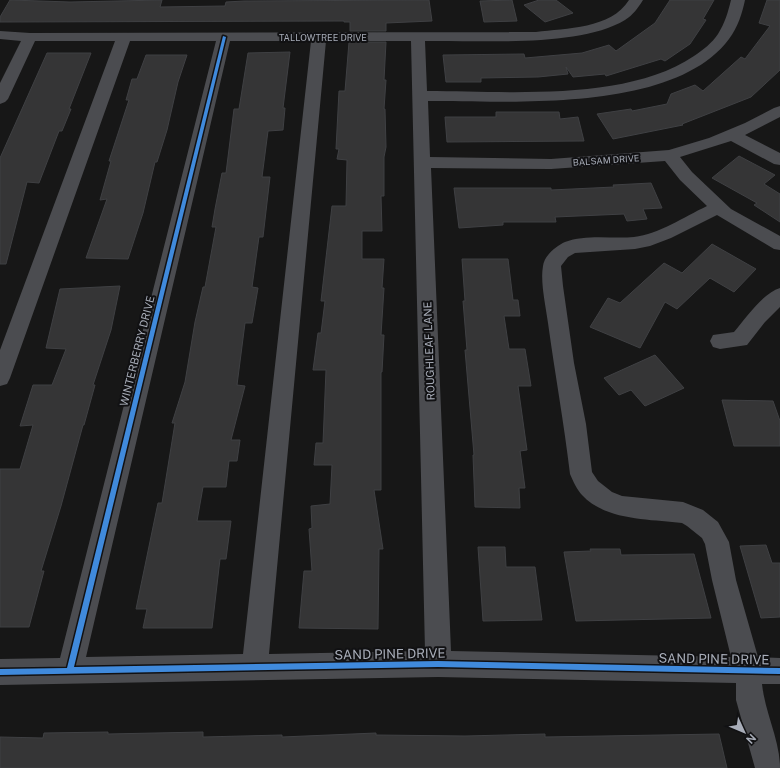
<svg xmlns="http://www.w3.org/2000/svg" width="780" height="768" font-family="'Public Sans',sans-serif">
<rect width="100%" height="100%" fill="#171717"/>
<!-- building -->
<path fill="#353536" stroke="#3f4043" d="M10,0l60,2 92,-2 -2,7 65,-1 1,-4 18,-1 185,-1 3,21 -46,2v8h-36v-9h-6v-1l-344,1v-5z
M512,0l5,21 -33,1 -4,-21z
M539,0h17l17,13 -28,9 -21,-17z
M670,0h44l-11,19 3,1 -16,24 -25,17 -4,-2 -55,17 -1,-2 -32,3 -7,-10 2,7 -30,3 -57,1v4h-35l-3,-27 81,-1 1,4 57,-5 27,-8 7,6 39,-28z
M767,0h13v70l-29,27 -69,27 1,1 -70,14 -16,-25 34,-5 1,2 35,-7 4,-10 24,-9 8,6 38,-34 4,2 25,-33 -11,-3z
M349,42h37l-2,38h2l-2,29h1l1,38 -2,10v39h-3l1,35h-20v28h22l-2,29h2l-3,47h3l-2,37h-1v118h-7l9,59h-4l-1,80 -79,-1 5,-57h8l-3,-42 3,-1 -1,-22 19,-2 2,-39h-18l2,-22h7l3,-73h-13l5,-37h3l4,-32h-4l11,-95h14l1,-46 -10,-1 2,-10h-3l3,-58h6z
M290,52l-7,56h2l-2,22 -15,1 -6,46h8l-7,60h-4l-7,50 6,1 -6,35h-7l-8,62 8,1 -14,54h9l-3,21h-8l-3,26h-23l-6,34h34l-5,38h-6l-8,69h-69l4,-19h-11l22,-106h4l13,-80h-3l13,-41 10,-60 8,-35h2l11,-60h-4l3,-18 7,-36h4l8,-64h5l9,-56z
M47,53h44l-22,56h2l-9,22h-3l-20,52 -12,-1 -21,82h-6v-106z
M146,55h41l-9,27 -11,48 -10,32h-2l-12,51 -15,46 -42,-1 21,-59 -7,1 11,-39h-2l20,-61h-3l6,-21h5z
M496,112h63l1,7 18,-2 6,24 -137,1 -2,-25h51z
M739,156l36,19 -11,9 16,10v28l-26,-17 3,-2 -45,-25z
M651,183l11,25 -19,1 4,10 -20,2 -3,-7 -69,3 1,5h-53v3l-44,3 -5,-40h97v2l63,-3 -1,-2z
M712,244l44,25 -22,23 -24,-14 -33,31 -12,-7 -25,46 -50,-21 18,-29 12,5 44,-40 18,10z
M462,259h46l5,41h5l2,16h-16l5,33h16l6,37h-13l9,64 -7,1 5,37h-6l1,20 -45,-1 -2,-52h1l-9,-105h2l-4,-49h2z
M120,286l-9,44 -18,55h2l-11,40h-1l-22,81 -20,65h3l-15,56h-29v-158h20l13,-44 -13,1 13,-41h19l14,-36 -20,-1 14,-59z
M655,355l29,33 -39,18 -14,-16 -12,5 -15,-17z
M722,400l51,1 7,20v25h-46z
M766,545l6,18h8v54l-19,1 -21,-72z
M478,547h27l1,20h29l7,53 -59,1z
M590,549h30l1,6 73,-1 17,64 -135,3 -12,-69 27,-1z
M108,732v2l95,-2v5l79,-2v2l94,-4v2l89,1 80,-2v3l174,-3 8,34h-727v-31l43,1 1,-5z"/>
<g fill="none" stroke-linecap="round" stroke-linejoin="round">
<!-- minor -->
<path fill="#4b4c50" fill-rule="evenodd" d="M629,0h14c-5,8 -10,15 -18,20 -46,28 -146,20 -200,21l2,50c80,0 199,11 267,-35 9,-6 18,-13 24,-22 7,-11 10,-22 13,-34h14c-3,14 -7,27 -16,39 -55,74 -218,62 -301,62l2,56 121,2 118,-9 40,-12 36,-15 29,-15 6,-2v11l-35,18 35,18v12l-6,-1 -43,-23 -51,16 12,15 39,37 49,27v14l-6,-1 -57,-34 -46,23 -21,8 -15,3 -60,4 -7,4 -7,9 2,20 11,77 12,61 6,48 6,9 14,11 10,4 61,6 20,8 15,12 11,20 7,38 22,77 22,1v26h-18c3,29 18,56 18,84h-25l-19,-68v-17l-298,-6 -438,8v-26l60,-1 156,-617h-86l-120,337 -3,6 -7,2v-36l115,-309h-80l-27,58 -3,3 -5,2v-21l21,-42 -21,-2v-8l30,2 506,-1c30,-4 75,-3 93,-32zM230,41h81l-68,613 -157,3zM326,41h85l14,610 -156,3zM665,161l15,19 27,26c-23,11 -48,28 -73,31 -22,2 -48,-3 -69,5 -9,4 -21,14 -22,24 -3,16 3,41 5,57 7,51 16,100 22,151 3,7 7,16 12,21 24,26 68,24 100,28l5,3 15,12 3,6 7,36 19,77 -280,-6 -20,-483 120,1z
M780,288v19l-15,15 -18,23 -27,4 -7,-2 -3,-6 3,-6 21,-3c12,-14 29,-39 46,-44z"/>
<!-- cycleway casing -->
<g stroke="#111113" stroke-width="3">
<path id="cycleway" d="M223,36l3,1 -152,630 364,-6 342,7v6l-342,-7 -438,8v-6l67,-1z"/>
</g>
<!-- cycleway -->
<use href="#cycleway" fill="#408adc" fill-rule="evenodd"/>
</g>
<g text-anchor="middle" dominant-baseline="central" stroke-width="4" stroke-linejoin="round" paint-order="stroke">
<!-- far-street labels -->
<g font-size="9" fill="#a8adb8" stroke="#111113">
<text x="323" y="37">TALLOWTREE DRIVE</text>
<text transform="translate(606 160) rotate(-4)">BALSAM DRIVE</text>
</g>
<!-- street labels -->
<g font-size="11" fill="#a8adb8" stroke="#111113">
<text transform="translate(137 351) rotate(-76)">WINTERBERRY DRIVE</text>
<text transform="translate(429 351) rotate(-92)">ROUGHLEAF LANE</text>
</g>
<!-- near-street labels -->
<g font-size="13" fill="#a8adb8" stroke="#111113">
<text transform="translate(390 654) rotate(-1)">SAND PINE DRIVE</text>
<text transform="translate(714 659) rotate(1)">SAND PINE DRIVE</text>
</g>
</g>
<!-- north arrow -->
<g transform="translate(744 732) rotate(134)" stroke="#111113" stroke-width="3" paint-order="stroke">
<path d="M0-3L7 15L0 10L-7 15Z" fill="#a8adb8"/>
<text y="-6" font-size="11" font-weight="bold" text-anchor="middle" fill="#a8adb8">N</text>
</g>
</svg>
